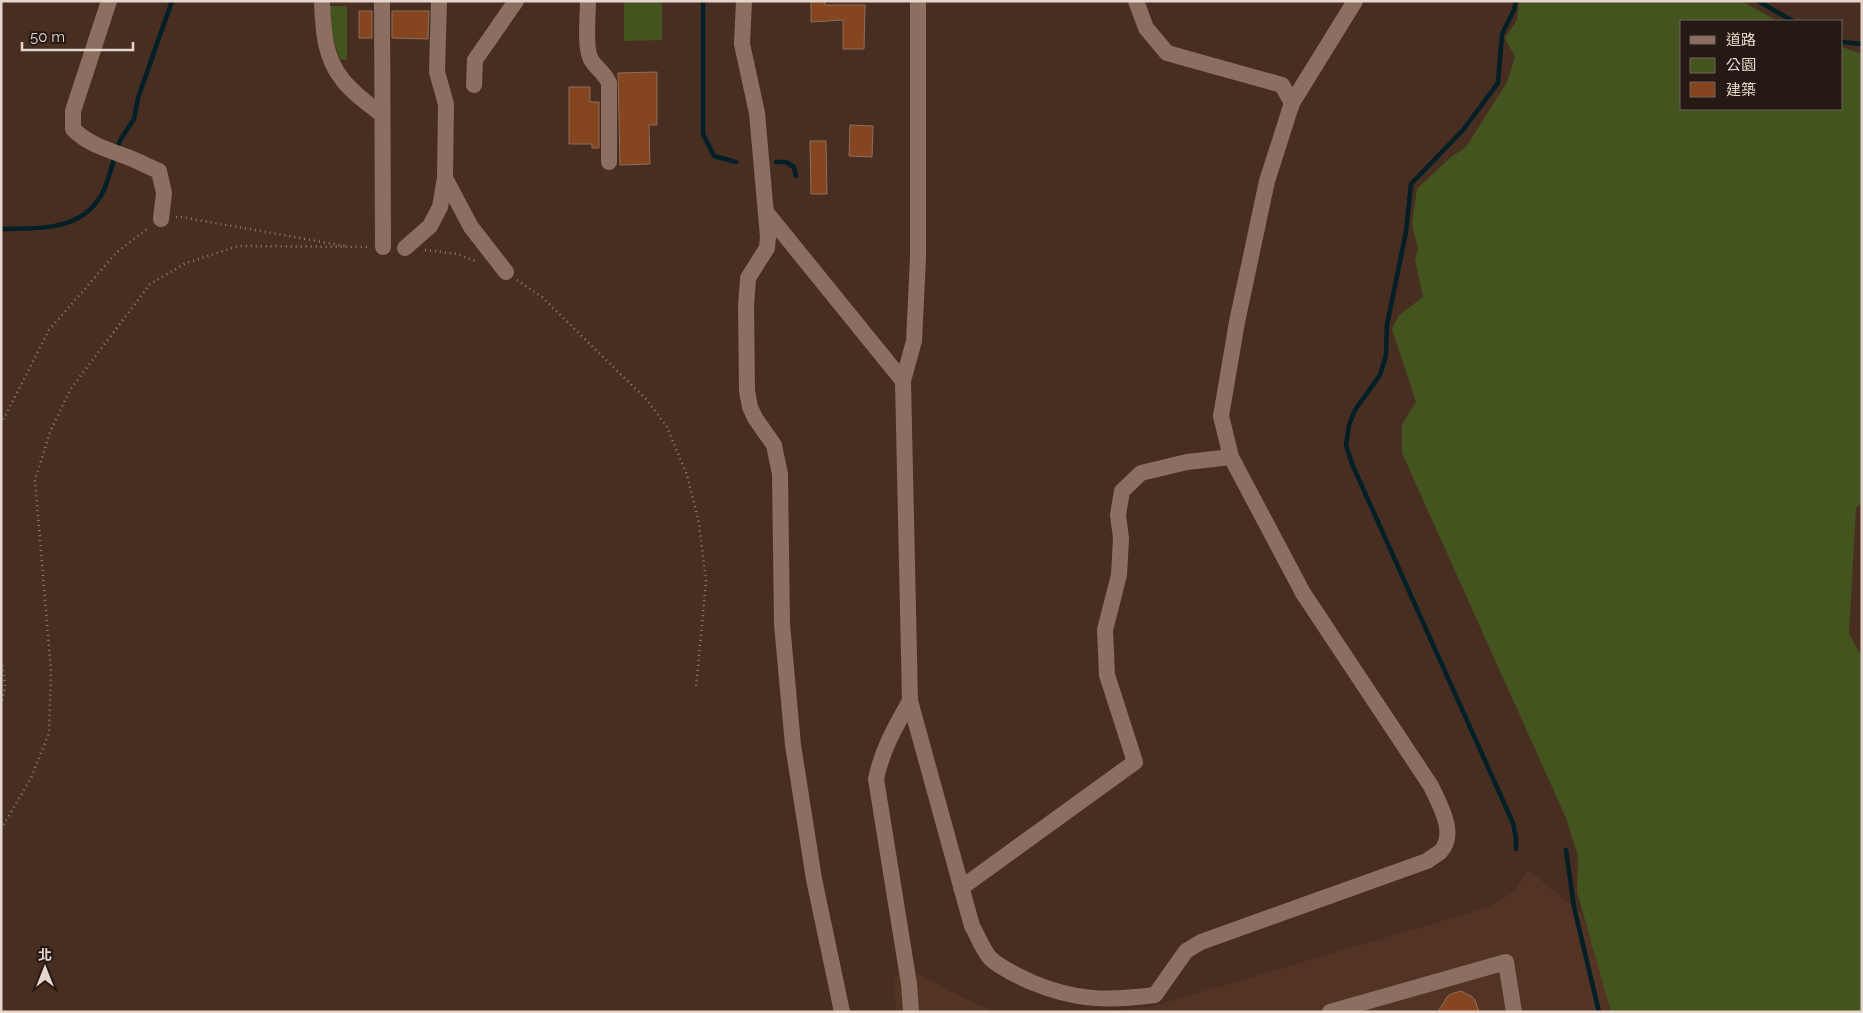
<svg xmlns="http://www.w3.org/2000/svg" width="1863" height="1013" viewBox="0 0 1863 1013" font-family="Raleway,'Noto Sans TC',sans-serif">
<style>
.built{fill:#533323}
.green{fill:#44541f}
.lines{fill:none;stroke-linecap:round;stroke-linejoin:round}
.stream{stroke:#001f26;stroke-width:4.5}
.building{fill:#85451f;stroke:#8c6f60}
.path{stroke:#937e73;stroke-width:2.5;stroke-dasharray:1 4;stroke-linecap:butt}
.minor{stroke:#8c6f60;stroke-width:16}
</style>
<rect width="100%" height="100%" fill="#472e21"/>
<!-- built -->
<g class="built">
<path d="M1527,869L1580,912L1589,933L1608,989L1609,1012H1096L1150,1007L1489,907L1514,892Z"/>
<path d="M919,974L962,997L995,1012H896L894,976Z"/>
</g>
<!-- green -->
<g class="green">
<path d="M624,1H662V40L624,41Z"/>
<path d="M1519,1H1741L1778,21H1682V109H1842V47L1862,54V502L1856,508L1849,634L1862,657V1012H1611L1577,892L1578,856L1566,818L1402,453V424L1416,402L1392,329L1398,316L1423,297L1415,259L1418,249L1412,224L1417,189L1451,157L1466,147L1507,82L1515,57L1505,38L1517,20Z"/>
<path d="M329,6H347V60L340,59L331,33Z"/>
</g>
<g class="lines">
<!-- stream -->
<g class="stream">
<path d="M703,1V134L714,156L736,162"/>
<path d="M1516,1L1514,10L1502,34L1498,83L1463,130L1411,184L1406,232L1387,325L1386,355L1380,375L1355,410L1349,425L1346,445L1352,464L1513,823L1516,838V849"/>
<path d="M1758,1L1793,21"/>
<path d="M1842,42L1862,44"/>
<path d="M117,149L121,139L134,119L138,98L172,1"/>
<path d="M776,162H786L794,167L796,176"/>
<path d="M1,229C40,228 84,232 104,190C108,180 111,168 115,157"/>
<path d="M1566,850L1574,907L1599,1012"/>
</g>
</g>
<!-- building -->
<g class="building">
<path d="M811,1H824L825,5H865L864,49H843V20L811,22Z"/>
<rect x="359" y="11" width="13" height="27"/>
<path d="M392,11H429L428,39L392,38Z"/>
<path d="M657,72V125H649L650,164L620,165L618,73Z"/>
<path d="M569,87H590V102H599V148H592V144H569Z"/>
<path d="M850,125L873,126L872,157L849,156Z"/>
<path d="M810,141H826L827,194H811Z"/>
<path d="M1461,991L1471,996L1475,1000L1479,1012H1438L1447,997L1451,994Z"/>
</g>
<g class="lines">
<!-- path -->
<g class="path">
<path d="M176,217H181L345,246"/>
<path d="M425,250L457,254L478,262"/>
<path d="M517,280L542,297L647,400L667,427L687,475L699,523L706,581L696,688"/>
<path d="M1,424L49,330L117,252L148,228"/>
<path d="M1,655L5,686L1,707"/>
<path d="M1,829L31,778L49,733L51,671L35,480L50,432L70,390L150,284L186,263L239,246L367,247"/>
</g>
<!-- minor -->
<g class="minor">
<path d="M109,1L73,111V129C89,145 109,150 130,158C140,162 149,167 159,171L164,193L161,219"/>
<path d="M322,1C323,28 324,57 342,79C352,93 369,104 382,115"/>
<path d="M382,1L383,247"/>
<path d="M588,1C588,15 584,51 592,61C597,69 605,73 609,83V162"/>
<path d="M744,1L742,44L757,113L768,237L767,248L748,278L746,306L747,391L750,407L755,418L774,445L780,474L782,624L793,745L814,879L842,1012"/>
<path d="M474,85L475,60L516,1"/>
<path d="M1292,103L1355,1"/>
<path d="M445,178L471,227L506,272"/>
<path d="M766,212L903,381"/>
<path d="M405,248L430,226L440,207L445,178L446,104L437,72L439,1"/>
<path d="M910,701L972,926C978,936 983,951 991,959C1002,969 1018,976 1031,982C1076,1001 1108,1001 1155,995L1186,951L1201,942L1427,861C1431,858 1436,855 1440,852C1458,834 1439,804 1431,786L1303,593L1231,457L1221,416L1237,322L1267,181L1292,103L1282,85L1167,53L1146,28L1136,1"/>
<path d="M961,888L1135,762L1107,675L1105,630L1119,575L1121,538L1118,515L1122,491L1141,473L1187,462L1231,457"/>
<path d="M911,1012L909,984L876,779C882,750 895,727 910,701L903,381L914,341L918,257V1"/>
<path d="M1330,1012L1506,962L1514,1012"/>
</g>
</g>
<!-- border -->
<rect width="1863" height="1013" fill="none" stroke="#e6d6cd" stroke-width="5"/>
<!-- legend -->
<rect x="1680" y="20" width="162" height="90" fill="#251914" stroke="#72655e"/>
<rect x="1690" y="36" width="25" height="8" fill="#8c6f60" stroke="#72655e"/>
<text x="1726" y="45" font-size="15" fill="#e6d6cd">道路</text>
<rect x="1690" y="58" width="25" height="15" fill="#44541f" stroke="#72655e"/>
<text x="1726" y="70" font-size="15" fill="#e6d6cd">公園</text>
<rect x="1690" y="82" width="25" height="15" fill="#85451f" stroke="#72655e"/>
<text x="1726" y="95" font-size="15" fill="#e6d6cd">建築</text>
<!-- north arrow -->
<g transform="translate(45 968)" stroke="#251914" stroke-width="4" paint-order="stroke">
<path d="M0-4L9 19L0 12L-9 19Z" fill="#e6d6cd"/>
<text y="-8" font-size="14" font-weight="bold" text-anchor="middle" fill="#e6d6cd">北</text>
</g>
<!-- scale -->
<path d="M22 42v8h111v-8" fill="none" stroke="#e6d6cd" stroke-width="2.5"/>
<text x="30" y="42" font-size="15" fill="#e6d6cd" stroke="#251914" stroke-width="4" paint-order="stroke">50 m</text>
</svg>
